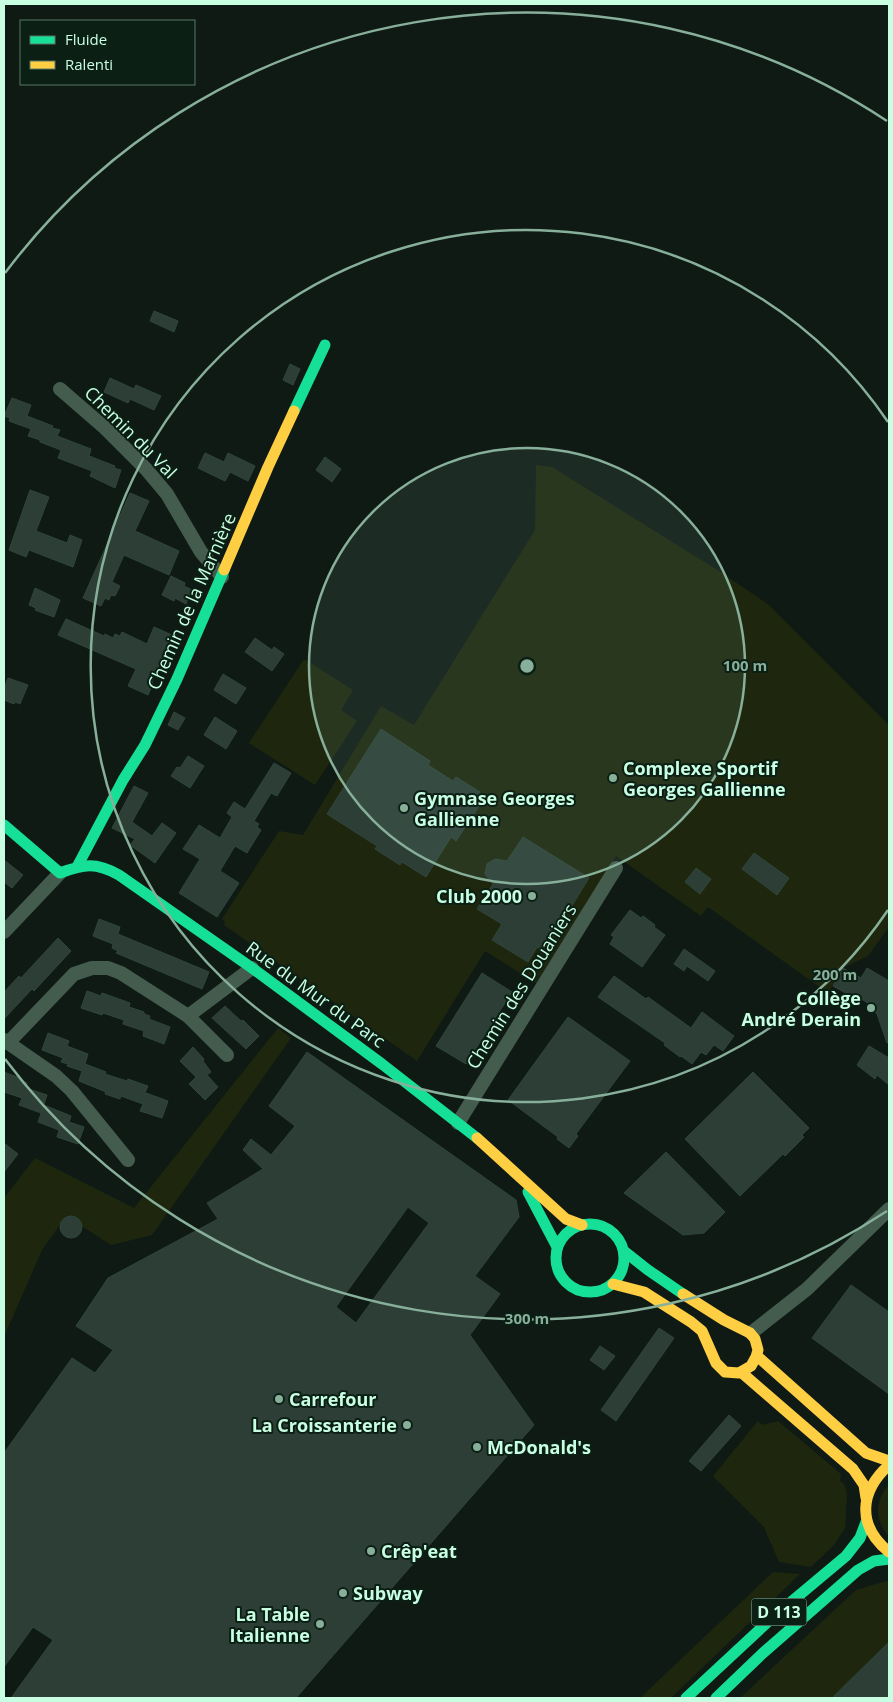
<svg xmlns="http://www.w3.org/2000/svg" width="893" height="1702" viewBox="0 0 893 1702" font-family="'Open Sans',sans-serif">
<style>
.green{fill:#1e270e}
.building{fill:#2c3e35;stroke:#30463c;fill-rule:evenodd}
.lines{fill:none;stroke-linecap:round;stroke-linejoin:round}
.street{stroke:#435c4d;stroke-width:14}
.fast{stroke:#16e098;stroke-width:11}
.slow{stroke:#ffcf43;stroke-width:11}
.ring{fill:none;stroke:#87af9a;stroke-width:2.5}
.poi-dot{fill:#87af9a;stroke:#0b1f15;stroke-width:2}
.labels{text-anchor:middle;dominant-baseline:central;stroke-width:4;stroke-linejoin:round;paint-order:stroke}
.shield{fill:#0b1f15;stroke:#8fbca4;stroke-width:1}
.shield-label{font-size:16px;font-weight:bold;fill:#c8ffe2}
.street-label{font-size:18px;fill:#c8ffe2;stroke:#0b1f15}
.poi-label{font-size:18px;font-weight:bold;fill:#c8ffe2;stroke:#0b1f15;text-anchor:start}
.centre{fill:#87af9a;stroke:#0b1f15;stroke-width:2.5}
.ring-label{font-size:15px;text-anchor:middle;font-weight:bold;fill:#87af9a;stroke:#0b1f15;stroke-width:4;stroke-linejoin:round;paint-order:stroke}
</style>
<rect width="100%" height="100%" fill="#0f1a15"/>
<!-- green -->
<g class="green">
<path d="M536,465L552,467L719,571L769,605L889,725V927L868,956L843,968L828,993L708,907L701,916L616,856L536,983L485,951L417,1061L224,925L225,922L222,919L279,831L303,835L381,706L414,725L535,530Z"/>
<path d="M304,659L353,690L341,710L357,721L315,785L249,743Z"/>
<path d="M278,1028L291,1038L152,1235L111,1245L66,1216L42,1250L4,1337V1198L35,1158L134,1208Z"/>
<path d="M758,1421L762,1425L778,1421L841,1474L840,1481L844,1484L847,1493L845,1528L834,1545L811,1567L779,1562L764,1527L713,1476Z"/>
<path d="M889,1485V1536C874,1522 875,1499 889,1485Z"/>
<path d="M773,1572L800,1574L671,1698H640Z"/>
<path d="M886,1581L889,1582V1642L832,1698H740L856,1590Z"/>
</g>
<!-- building -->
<g class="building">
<path d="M154,311L178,321L174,332L150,321Z"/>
<path d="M290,364L300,369L293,385L283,380Z"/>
<path d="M110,378L134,389L136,385L161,396L154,410L130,399L128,403L104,392Z"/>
<path d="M12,398L31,405L27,416L53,426L52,428L60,430L57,436L91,449L89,456L115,466L114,468L121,470L115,488L90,476L92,471L58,458L61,450L40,442V440L28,436L31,429L9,421L10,418L4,416Z"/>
<path d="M205,453L224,462L228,453L255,466L248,481L230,472L225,481L198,468Z"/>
<path d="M325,457L341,469L332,482L316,470Z"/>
<path d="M30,490L49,497L36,531L67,543L70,535L82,540L73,567L29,550L26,557L9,550Z"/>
<path d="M130,493L149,501L135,531L179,551L169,575L124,555L112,582L120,586L115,596L111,595L109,600L105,598L101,606L83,598Z"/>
<path d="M171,576L185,583L184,586L192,590L186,604L175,598L174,601L162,595Z"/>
<path d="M35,588L60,600L54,617L35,610L36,608L29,605Z"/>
<path d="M66,619L104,636L105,634L113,638L115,634L120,636L122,632L147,644L154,627L172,635L152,682L153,683L148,695L128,686L136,669L58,635Z"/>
<path d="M255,638L272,650L274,647L284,654L272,671L245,652Z"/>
<path d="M223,674L246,688L236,704L214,690Z"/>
<path d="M8,678L28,685L20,704L15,702L14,704L4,700V689Z"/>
<path d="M174,712L185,718L178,730L168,725Z"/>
<path d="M215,717L237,731L226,749L204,735Z"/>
<path d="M381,729L430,761L428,765L453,781L456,777L480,792L475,799L481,803L456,841L451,837L426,877L402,862L400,865L375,849L377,846L327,814Z"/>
<path d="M188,756L204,766L190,788L171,776L177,767L180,768Z"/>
<path d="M274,763L291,773L277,796L271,793L254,821L259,824L257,827L261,830L247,853L235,846L220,871L239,883L217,917L179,893L200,859L183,849L199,825L220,838L232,817L227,813L234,802L245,809Z"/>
<path d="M134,786L148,793L132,822L152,836L162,823L176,833L155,863L130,845L135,839L112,828Z"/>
<path d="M523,837L589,878L544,951L537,947L528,962L492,940L502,924L477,909L493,884L485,874L487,864L495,859L507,861Z"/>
<path d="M754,853L789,878L777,895L742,869Z"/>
<path d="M4,860L23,875L12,888L4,882Z"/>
<path d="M696,868L711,879L700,894L685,882Z"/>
<path d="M630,910L641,918L643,916L655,925L654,927L665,935L642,967L610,944L614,937L611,935Z"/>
<path d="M99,919L120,927L118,934L209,972L202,989L116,953L118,951L112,948L113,944L93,936Z"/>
<path d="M58,938L71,951L34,991L32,989L4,1019V992L19,976L21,978Z"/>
<path d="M684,949L715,971L708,981L687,966L684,971L674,964Z"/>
<path d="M843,968L861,978L867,968L889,981V1042L887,1043L877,1014L868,1003L853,994L851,996L833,986Z"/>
<path d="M482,973L512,992L466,1064L436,1046Z"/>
<path d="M614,976L646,999L648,997L691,1028L702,1012L734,1036L723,1051L714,1045L706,1055L701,1052L692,1064L681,1056L680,1057L664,1045L665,1043L598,997Z"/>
<path d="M87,991L101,996L102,993L130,1003L129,1007L144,1012V1014L150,1016L149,1019L170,1027L164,1044L143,1036L144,1031L123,1024L124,1020L103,1013L102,1015L81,1008Z"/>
<path d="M225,1006L241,1021L243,1020L259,1036L246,1049L212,1018Z"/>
<path d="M568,1017L630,1061L576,1134L578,1136L569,1148L557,1139L558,1137L508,1100Z"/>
<path d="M48,1033L69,1041L67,1046L88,1054L85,1064L106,1072L105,1074L127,1081L128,1079L148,1086L144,1095L146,1093L168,1101L162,1118L140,1111L143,1104L121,1096L120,1099L105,1094L106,1092L79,1081L82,1071L67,1066L68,1064L61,1062L63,1058L42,1050Z"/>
<path d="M869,1046L889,1058V1085L877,1075L875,1079L857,1065Z"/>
<path d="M193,1047L204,1059L203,1061L211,1072L207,1075L218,1087L205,1100L189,1084L196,1077L180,1061Z"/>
<path d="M307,1052L516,1200L519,1217L475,1276L500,1294L470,1335L534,1425L296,1698H11L53,1640L33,1627L4,1667V1453L72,1358L95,1373L113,1350L76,1326L108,1278L218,1219L207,1203L263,1169L243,1150L251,1139L271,1155L295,1126L269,1106ZM408,1207L429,1223L356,1323L336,1307Z"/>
<path d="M4,1072L22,1079L21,1080L27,1083L26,1088L47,1095L41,1113L19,1105L22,1098L4,1092Z"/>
<path d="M753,1072L809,1128L802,1135L804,1137L785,1156L783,1154L740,1196L685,1139Z"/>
<path d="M44,1105L71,1116L69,1122L84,1127L78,1144L57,1137L59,1130L38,1122Z"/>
<path d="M4,1143L18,1154L4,1172Z"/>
<path d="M666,1152L725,1212L704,1233L683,1235L624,1193Z"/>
<circle cx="71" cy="1227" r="11"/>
<path d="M851,1285L889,1312V1394L812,1338Z"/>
<path d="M659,1328L674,1338L616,1421L601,1410Z"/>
<path d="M600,1346L615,1356L604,1370L590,1360Z"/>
<path d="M729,1415L741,1426L701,1471L689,1461Z"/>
<path d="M889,1642V1698H832Z"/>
</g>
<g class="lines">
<!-- street -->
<g class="street">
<path d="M60,389L105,428L146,469L167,494L201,552L222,577"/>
<path d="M4,932L60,873"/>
<path d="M188,1016L252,968"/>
<path d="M4,1040L56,1076L72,1091L128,1160"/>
<path d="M8,1043L74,974L92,968H108L121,973L188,1016L227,1055"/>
<path d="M458,1123L616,868"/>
<path d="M751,1333L807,1289L889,1209"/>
</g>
<!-- fast -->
<g class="fast">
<path d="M294,411L325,345"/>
<path d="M4,825L60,873C84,864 96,862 119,875L252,968L382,1064L477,1138"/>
<path d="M78,865L123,780L145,745L177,679L224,570"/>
<path d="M528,1192L557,1247"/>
<circle cx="590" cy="1258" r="34"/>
<path d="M624,1251L648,1270L683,1294"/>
<path d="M686,1698L772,1618L846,1556L860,1538L866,1522"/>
<path d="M716,1698L763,1653L858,1570L874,1561L889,1559"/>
</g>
<!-- slow -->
<g class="slow">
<path d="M224,570L268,467L294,411"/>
<path d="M477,1138L566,1219L582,1225"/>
<path d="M613,1284L644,1292L691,1322L702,1331L716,1363L725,1372L739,1373L751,1366L756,1357L758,1350L755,1339L750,1333L724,1320L683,1294"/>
<path d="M757,1356L866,1453L889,1461"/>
<path d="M741,1372L853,1469L864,1485L866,1498"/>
<path d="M889,1465C859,1492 857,1526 889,1552"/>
</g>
</g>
<!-- distance rings -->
<circle cx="527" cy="666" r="218" fill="#87af9a" fill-opacity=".12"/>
<g class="ring">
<circle cx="527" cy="666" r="218"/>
<path d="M888 910A436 436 0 1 1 888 422"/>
<path d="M887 1211A653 653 0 0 1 5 1059M5 273A653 653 0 0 1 887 121"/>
</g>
<!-- markers -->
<g class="poi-dot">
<circle cx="613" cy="778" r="5"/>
<circle cx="404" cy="808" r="5"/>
<circle cx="532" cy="896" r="5"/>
<circle cx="871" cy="1008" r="5"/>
<circle cx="279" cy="1399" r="5"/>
<circle cx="407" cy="1425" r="5"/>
<circle cx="477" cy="1447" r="5"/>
<circle cx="371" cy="1551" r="5"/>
<circle cx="343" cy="1593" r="5"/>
<circle cx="320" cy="1624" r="5"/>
</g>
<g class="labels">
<!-- shield labels -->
<rect class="shield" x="751.5" y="1598.5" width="55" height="27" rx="4"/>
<g class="shield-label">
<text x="779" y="1612">D 113</text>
</g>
<!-- street labels -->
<g class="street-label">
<text transform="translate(131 432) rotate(45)">Chemin du Val</text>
<text transform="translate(191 601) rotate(-66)">Chemin de la Marnière</text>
<text transform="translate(521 986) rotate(-58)">Chemin des Douaniers</text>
<text transform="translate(316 994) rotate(36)">Rue du Mur du Parc</text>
</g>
<!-- poi labels -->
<g class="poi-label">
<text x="623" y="768">Complexe Sportif<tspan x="623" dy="21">Georges Gallienne</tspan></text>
<text x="414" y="798">Gymnase Georges<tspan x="414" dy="21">Gallienne</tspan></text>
<text x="522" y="896" text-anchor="end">Club 2000</text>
<text x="861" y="998" text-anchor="end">Collège<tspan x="861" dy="21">André Derain</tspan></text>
<text x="289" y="1399">Carrefour</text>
<text x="397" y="1425" text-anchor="end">La Croissanterie</text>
<text x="487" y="1447">McDonald's</text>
<text x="381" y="1551">Crêp'eat</text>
<text x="353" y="1593">Subway</text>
<text x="310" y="1614" text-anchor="end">La Table<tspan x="310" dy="21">Italienne</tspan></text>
</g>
</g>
<circle cx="527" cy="666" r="8" class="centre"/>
<g class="ring-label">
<text x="745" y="671">100 m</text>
<text x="835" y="980">200 m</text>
<text x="527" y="1324">300 m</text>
</g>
<!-- border -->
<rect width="893" height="1702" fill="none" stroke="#c8ffe2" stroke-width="10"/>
<!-- legend -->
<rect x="20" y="20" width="175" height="65" fill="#0b1f15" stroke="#577967"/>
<rect x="30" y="36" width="25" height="8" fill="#16e098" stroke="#577967"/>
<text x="65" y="45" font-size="15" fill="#c8ffe2">Fluide</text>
<rect x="30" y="61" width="25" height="8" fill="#ffcf43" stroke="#577967"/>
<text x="65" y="70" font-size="15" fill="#c8ffe2">Ralenti</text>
</svg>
